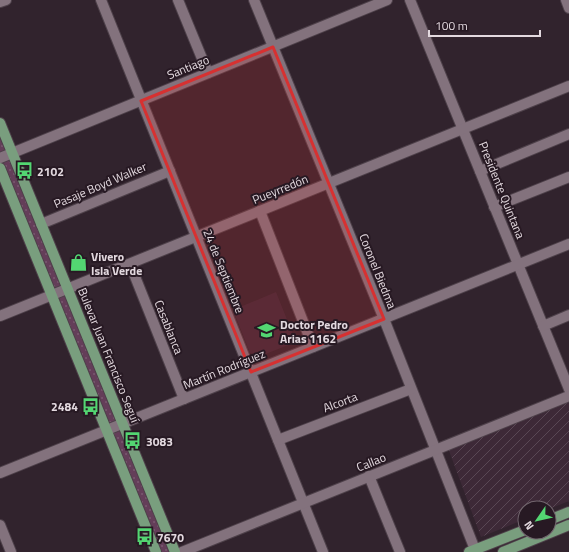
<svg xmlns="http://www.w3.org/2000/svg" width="569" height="552" viewBox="0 0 569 552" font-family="'Titillium Web',sans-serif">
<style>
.built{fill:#3d2937}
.industrial{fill:url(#industrial-furrows)}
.grass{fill:url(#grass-dots)}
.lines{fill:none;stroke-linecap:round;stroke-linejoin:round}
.minor-casing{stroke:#4e414a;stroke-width:12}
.major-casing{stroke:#4e414a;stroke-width:12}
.minor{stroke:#83727d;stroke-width:10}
.major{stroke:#799e7e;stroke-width:10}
.marked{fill:#d73131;fill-opacity:0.2;stroke:#d73131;stroke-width:3;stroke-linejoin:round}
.labels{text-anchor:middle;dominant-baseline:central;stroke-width:4;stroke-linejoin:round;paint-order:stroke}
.street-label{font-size:12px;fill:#e3d9df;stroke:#271923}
.poi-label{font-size:12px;font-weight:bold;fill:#e3d9df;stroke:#271923;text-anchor:start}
</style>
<defs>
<pattern id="industrial-furrows" width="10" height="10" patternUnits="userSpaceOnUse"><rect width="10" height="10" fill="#3d2937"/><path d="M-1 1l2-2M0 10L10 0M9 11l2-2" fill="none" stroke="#594754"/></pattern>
<pattern id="grass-dots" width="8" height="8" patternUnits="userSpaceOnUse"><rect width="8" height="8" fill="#643e59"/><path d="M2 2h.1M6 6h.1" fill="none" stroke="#7a5970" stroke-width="1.8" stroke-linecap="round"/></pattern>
</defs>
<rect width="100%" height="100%" fill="#31232d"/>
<!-- built -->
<path class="built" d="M276,292L296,342L258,357L250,353L233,310Z"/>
<!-- industrial -->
<path class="industrial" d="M569,402V501L549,509L525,508V519L481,537L448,448Z"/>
<!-- grass -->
<path class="grass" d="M0,123L175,552H156L0,168Z"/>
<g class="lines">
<defs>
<g id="minor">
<path d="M101,0L323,552"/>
<path d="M178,0L208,73"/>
<path d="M254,0L384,319L476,552"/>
<path d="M410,0L569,389"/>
<path d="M566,0L569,8"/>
<path d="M0,2L6,0"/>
<path d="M0,158L387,0"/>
<path d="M480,171L569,134"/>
<path d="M494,207L569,177"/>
<path d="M260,211L313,347"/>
<path d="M41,224L170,171"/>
<path d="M130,264L184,399"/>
<path d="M0,316L569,86"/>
<path d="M543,326L569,315"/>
<path d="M278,440L411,389"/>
<path d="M0,473L569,244"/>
<path d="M369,476L400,552"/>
<path d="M0,525L11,552"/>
<path d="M182,552L569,396"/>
</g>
<g id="major">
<path d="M0,123L175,552"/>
<path d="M0,168L156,552"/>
<path d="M549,520L569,512"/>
<path d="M469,552L525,530"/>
<path d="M503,552L569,525"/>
</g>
</defs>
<!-- minor casing -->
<use href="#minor" class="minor-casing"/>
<!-- major casing -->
<use href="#major" class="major-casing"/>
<!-- minor -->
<use href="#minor" class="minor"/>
<!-- major -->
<use href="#major" class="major"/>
</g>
<!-- marked area -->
<path class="marked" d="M273,47L384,319L251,372L141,101Z"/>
<!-- icons -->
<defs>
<symbol id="bus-bare" viewBox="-9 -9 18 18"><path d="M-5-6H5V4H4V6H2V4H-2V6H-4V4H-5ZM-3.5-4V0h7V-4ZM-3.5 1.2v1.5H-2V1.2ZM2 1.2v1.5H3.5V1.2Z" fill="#53d672" stroke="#271923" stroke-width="2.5" paint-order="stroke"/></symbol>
<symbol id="shop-bare" viewBox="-9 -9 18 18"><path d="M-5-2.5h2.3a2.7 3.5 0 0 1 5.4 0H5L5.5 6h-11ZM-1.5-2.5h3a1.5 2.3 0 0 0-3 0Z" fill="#53d672" stroke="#271923" stroke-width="2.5" paint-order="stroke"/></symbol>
<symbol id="school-bare" viewBox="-9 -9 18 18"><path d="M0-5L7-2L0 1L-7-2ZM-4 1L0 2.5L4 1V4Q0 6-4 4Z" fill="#53d672" stroke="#271923" stroke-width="2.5" paint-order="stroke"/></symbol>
</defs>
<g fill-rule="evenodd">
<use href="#bus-bare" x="12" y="158" width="25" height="25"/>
<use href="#shop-bare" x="66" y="250" width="25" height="25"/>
<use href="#school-bare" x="254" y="318" width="25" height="25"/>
<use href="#bus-bare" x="78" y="394" width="25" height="25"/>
<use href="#bus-bare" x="120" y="428" width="25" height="25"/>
<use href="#bus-bare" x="132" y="524" width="25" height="25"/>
</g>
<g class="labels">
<!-- street labels -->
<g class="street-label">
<text transform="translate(188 67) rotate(-22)">Santiago</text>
<text transform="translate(100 185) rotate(-23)">Pasaje Boyd Walker</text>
<text transform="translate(280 189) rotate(-22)">Pueyrredón</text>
<text transform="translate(502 190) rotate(68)">Presidente Quintana</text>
<text transform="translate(224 271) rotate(68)">24 de Septiembre</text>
<text transform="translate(378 271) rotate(68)">Coronel Biedma</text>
<text transform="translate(169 327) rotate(68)">Casablanca</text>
<text transform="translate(109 355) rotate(68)">Bulevar Juan Francisco Seguí</text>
<text transform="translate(224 369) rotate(-22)">Martín Rodríguez</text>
<text transform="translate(340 402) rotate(-21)">Alcorta</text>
<text transform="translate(371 462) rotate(-22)">Callao</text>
</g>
<!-- poi labels -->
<g class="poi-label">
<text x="37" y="171">2102</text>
<text x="91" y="256">Vivero<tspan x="91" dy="14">Isla Verde</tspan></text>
<text x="280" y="324">Doctor Pedro<tspan x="280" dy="14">Arias 1162</tspan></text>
<text x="78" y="406" text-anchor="end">2484</text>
<text x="146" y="441">3083</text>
<text x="157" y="537">7670</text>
</g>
</g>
<!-- north arrow -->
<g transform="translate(537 520) rotate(236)"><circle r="19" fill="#271923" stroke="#72666e"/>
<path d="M0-3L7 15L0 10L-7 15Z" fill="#53d672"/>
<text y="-6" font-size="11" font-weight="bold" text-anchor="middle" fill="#e3d9df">N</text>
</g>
<!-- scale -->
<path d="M429 30v6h111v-6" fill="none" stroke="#e3d9df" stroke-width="2"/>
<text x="435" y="30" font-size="12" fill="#e3d9df" stroke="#271923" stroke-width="3" paint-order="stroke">100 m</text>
</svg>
